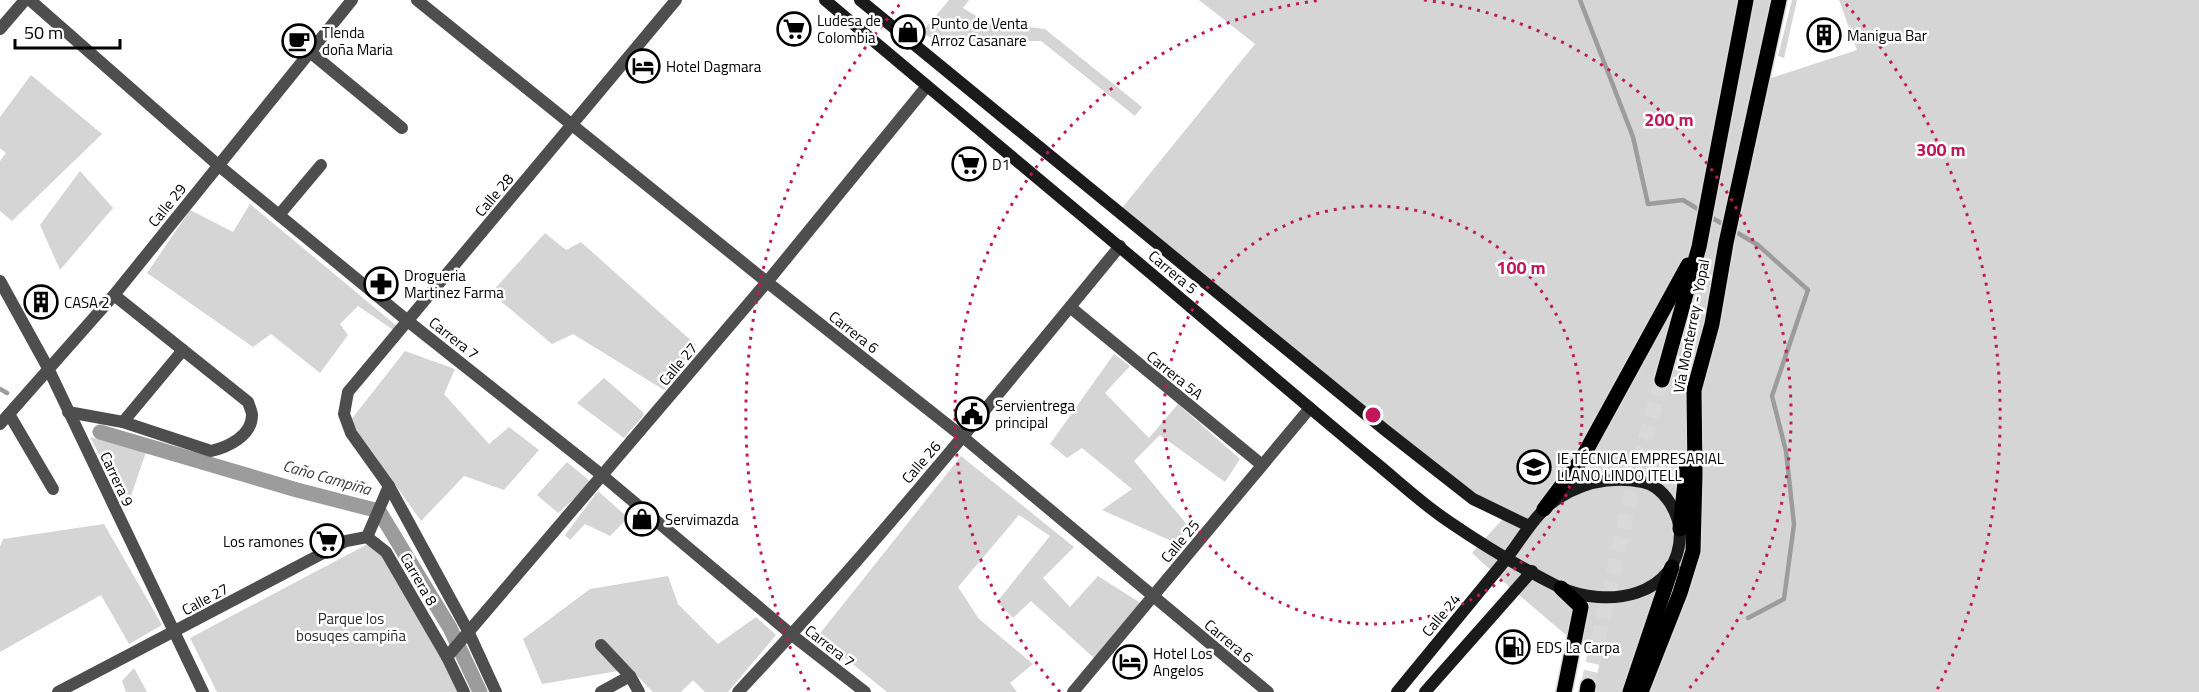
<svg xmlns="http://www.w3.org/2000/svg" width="2199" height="692" viewBox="0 0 2199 692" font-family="'Titillium Web',sans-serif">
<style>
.green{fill:#d5d5d5}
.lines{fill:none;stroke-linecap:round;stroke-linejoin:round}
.stream{stroke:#9c9c9c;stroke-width:4.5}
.canal{stroke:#9c9c9c;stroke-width:15}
.primary-tunnel{stroke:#d9d9d9;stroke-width:15;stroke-dasharray:15 8;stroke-linecap:butt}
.primary-casing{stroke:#dbdbdb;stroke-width:18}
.street{stroke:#4e4e4e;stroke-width:12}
.secondary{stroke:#1b1b1b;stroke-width:12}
.primary{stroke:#000;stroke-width:15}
.ring{fill:none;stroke:#c2185b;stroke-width:3;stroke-dasharray:3 6}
.labels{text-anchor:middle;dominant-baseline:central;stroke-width:5;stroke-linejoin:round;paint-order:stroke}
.poi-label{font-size:15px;fill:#000;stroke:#fff;text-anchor:start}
.street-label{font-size:15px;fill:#000;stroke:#fff}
.park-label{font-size:15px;fill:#2c2c2c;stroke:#fff}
.water-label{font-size:16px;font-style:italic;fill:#3d3d3d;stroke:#fff}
.centre{fill:#c2185b;stroke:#fff;stroke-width:3}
.ring-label{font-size:18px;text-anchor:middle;font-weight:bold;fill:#c2185b;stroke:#fff;stroke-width:5;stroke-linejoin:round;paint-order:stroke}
</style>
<rect width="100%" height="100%" fill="#fff"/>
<!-- green -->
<g class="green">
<path d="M949,0H969L963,8L986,22L1045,29L1142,107L1135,116L1041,41H935L922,32Z"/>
<path d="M1199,0H1783L1768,79L1857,50L1839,0H2199V692H1594L1599,665C1558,626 1513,592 1472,553L1509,512L1475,494L1357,400L1122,208L1255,44Z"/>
<path d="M1792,0H1797L1784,58L1778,56Z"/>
<path d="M31,75L102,134L12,221L0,211V161L6,153L0,148V117Z"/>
<path d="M80,171L113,208L60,270L40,225Z"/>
<path d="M250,204L398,327L395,331L358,306L340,324L348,335L320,373L271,334L253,347L147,273L190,210L233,232Z"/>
<path d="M545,233L566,250L581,242L696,345L664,390L573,334L552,344L491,293Z"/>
<path d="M405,351L455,369L444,394L489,444L509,427L539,450L504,490L464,476L421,521L350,421Z"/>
<path d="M1114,354L1130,366L1105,393L1149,438L1178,404L1240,459L1225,482L1160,435L1134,461L1189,527L1176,543L1102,510L1132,489L1082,448L1067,458L1050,444Z"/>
<path d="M604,378L643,412L644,415L624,438L577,403Z"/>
<path d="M90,437L146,452L127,508Z"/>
<path d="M961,456L1074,547L1043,578L1070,607L1098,576L1142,604L1094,658L1031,601L1013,618L997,602L1050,536L1019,515L958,587L979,619L1033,664L1010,683L1017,692H887L818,636Z"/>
<path d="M567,462L592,483L558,513L537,495Z"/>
<path d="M598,491L628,518L610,536L585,524L570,540L565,535Z"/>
<path d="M104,524L162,625L129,644L101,595L0,652V547L3,539Z"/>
<path d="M379,538L459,692H217L190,638Z"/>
<path d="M668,576L678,604L718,644L756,617L776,635L728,692H705L693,680L681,692H653L630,669L542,684L523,639L590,589Z"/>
<path d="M134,668L147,692H126L122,681Z"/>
</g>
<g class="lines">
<!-- stream -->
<g class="stream">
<path d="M1580,0L1633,137L1648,204L1683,200L1701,211"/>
<path d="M1709,216L1758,245L1808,290L1772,396L1786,451L1794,524L1784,599L1748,618"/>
<path d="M0,389L7,393"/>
</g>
<!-- canal -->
<path class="canal" d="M100,432L297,490L379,511L450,628L480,692"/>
<!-- primary-tunnel -->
<path class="primary-tunnel" d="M1588,686L1638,464L1662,380"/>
<defs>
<g id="primary">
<path d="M1662,380L1699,247L1746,0"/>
<path d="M1544,509L1581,460L1688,265"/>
<path d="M1680,529L1687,463"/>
<path d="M1561,588L1581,607L1564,692"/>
<path d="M1587,692L1588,686"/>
<path d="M1630,692L1672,567"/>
<path d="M1641,692L1680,593L1693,551L1695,474L1694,390L1712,324L1726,243L1779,0"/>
</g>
</defs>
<!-- primary casing -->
<use href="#primary" class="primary-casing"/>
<!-- street -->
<g class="street">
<path d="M30,0L218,165L409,322L603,476L792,635L865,692"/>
<path d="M417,0L767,282L963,437L1268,692"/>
<path d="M0,29L25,0"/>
<path d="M310,52L402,128"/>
<path d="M279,215L321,165"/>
<path d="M0,281L48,368L203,692"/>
<path d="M1070,307L1262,465"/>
<path d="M68,412L123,422L211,451C228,447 252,436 252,415C252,412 249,405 248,402L114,295"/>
<path d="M9,414L53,489"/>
<path d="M123,422L183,350"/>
<path d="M0,424L114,295L352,0"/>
<path d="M367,537L386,552L447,657L464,692"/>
<path d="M367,537L389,486"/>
<path d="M601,645L630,676L639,692"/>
<path d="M447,657L767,282L927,86"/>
<path d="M58,692L346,541L367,537"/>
<path d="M496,692L468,631L389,486L351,433L344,414L348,392L676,0"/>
<path d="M601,692L630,676"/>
<path d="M738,692C872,550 996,397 1120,246"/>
<path d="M1073,692L1310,408"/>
</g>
<!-- secondary -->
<g class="secondary">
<path d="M825,0C956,111 1089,220 1220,332C1270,374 1320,417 1371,459C1396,479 1421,503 1448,521C1483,545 1521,568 1559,587C1606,609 1680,598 1680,533C1679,513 1664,486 1643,482C1617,477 1592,480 1569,492C1537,507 1524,537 1503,563C1468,606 1432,649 1397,692"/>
<path d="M860,0L1385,430L1473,499L1529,526"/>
<path d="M1425,692L1532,571"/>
</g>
<!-- primary -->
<use href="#primary" class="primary"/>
</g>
<!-- distance rings -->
<g class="ring">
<circle cx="1373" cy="415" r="209"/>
<path d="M1060 692A418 418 0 0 1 1322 0M1424 0A418 418 0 0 1 1686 692"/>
<path d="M809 690A627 627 0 0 1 900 4M1846 4A627 627 0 0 1 1937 690"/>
</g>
<!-- icons -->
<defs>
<symbol id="supermarket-ring" viewBox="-11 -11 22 22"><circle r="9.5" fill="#fff" stroke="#000" stroke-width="1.5"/><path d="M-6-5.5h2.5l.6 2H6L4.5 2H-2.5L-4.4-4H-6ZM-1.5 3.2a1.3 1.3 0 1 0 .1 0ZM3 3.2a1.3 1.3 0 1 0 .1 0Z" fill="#000"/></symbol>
<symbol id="shop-ring" viewBox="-11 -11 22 22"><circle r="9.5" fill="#fff" stroke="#000" stroke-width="1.5"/><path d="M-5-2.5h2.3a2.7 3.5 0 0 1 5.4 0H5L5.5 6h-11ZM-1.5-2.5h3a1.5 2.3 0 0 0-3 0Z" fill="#000"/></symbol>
<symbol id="building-ring" viewBox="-11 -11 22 22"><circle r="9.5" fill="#fff" stroke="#000" stroke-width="1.5"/><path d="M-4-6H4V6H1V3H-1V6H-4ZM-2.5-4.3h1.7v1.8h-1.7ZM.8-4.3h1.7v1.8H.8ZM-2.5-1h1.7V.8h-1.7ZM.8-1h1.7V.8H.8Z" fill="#000"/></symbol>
<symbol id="cafe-ring" viewBox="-11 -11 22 22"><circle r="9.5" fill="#fff" stroke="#000" stroke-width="1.5"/><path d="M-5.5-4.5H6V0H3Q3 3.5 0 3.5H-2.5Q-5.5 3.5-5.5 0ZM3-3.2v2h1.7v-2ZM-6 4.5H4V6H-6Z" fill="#000"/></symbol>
<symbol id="hotel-ring" viewBox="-11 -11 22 22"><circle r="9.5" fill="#fff" stroke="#000" stroke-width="1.5"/><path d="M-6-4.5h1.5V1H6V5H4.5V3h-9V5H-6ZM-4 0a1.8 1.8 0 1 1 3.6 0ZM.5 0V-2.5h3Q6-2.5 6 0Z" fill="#000"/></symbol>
<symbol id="pharmacy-ring" viewBox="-11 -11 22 22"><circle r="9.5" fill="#fff" stroke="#000" stroke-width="1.5"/><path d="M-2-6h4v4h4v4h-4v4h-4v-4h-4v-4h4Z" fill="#000"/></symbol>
<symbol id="civic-ring" viewBox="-11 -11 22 22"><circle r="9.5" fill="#fff" stroke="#000" stroke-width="1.5"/><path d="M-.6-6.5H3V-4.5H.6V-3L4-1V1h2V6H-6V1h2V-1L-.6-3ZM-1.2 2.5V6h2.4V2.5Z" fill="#000"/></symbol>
<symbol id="school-ring" viewBox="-11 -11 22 22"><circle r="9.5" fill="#fff" stroke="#000" stroke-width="1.5"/><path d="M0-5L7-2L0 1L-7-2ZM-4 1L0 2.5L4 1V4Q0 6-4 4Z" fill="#000"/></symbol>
<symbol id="fuel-ring" viewBox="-11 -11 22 22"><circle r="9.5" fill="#fff" stroke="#000" stroke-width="1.5"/><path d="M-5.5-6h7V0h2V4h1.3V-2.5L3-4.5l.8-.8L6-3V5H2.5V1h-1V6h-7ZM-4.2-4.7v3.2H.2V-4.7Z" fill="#000"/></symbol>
</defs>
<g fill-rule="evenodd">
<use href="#supermarket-ring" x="775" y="10" width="38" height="38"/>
<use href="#shop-ring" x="889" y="13" width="38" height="38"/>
<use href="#building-ring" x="1805" y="16" width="38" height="38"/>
<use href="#cafe-ring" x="280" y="22" width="38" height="38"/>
<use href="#hotel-ring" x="624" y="47" width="38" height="38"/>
<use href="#supermarket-ring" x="950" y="145" width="38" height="38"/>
<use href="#pharmacy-ring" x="362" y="265" width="38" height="38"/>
<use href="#building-ring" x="22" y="283" width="38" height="38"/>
<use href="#civic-ring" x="953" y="395" width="38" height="38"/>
<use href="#school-ring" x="1515" y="448" width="38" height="38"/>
<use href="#shop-ring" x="623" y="500" width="38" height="38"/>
<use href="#supermarket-ring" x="308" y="522" width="38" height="38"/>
<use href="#fuel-ring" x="1494" y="628" width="38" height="38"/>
<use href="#hotel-ring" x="1111" y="643" width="38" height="38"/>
</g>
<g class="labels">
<!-- poi labels -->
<g class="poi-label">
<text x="817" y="20">Ludesa de<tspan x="817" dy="17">Colombia</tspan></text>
<text x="931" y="23">Punto de Venta<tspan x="931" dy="17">Arroz Casanare</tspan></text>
<text x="322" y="32">TIenda<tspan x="322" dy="17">doña Maria</tspan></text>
<text x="1847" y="35">Manigua Bar</text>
<text x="666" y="66">Hotel Dagmara</text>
<text x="992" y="164">D1</text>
<text x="404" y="275">Drogueria<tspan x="404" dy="17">Martinez Farma</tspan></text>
<text x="64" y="302">CASA 2</text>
<text x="995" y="405">Servientrega<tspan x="995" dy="17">principal</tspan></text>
<text x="1557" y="458">IE TÉCNICA EMPRESARIAL<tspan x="1557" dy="17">LLANO LINDO ITELL</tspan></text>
<text x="665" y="519">Servimazda</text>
<text x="304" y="541" text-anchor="end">Los ramones</text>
<text x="1536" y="647">EDS La Carpa</text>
<text x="1153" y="653">Hotel Los<tspan x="1153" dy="17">Angelos</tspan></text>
</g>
<!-- street labels -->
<g class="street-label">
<text transform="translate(494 195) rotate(-50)">Calle 28</text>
<text transform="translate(167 205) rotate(-51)">Calle 29</text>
<text transform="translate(1173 272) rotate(40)">Carrera 5</text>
<text transform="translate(1691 326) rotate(-79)">Vía Monterrey - Yopal</text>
<text transform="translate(854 332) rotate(38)">Carrera 6</text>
<text transform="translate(454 338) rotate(38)">Carrera 7</text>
<text transform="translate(678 364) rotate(-50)">Calle 27</text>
<text transform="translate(1175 375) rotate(39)">Carrera 5A</text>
<text transform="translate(921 462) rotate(-49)">Calle 26</text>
<text transform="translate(117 479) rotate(65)">Carrera 9</text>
<text transform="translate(1180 541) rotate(-50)">Calle 25</text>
<text transform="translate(419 579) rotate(60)">Carrera 8</text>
<text transform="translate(205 599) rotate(-28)">Calle 27</text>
<text transform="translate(1441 615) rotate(-50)">Calle 24</text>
<text transform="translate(1229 641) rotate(40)">Carrera 6</text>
<text transform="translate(830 646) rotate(38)">Carrera 7</text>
</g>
<!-- park labels -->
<g class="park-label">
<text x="351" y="618">Parque los<tspan x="351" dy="17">bosuqes campiña</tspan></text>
</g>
<!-- water labels -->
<g class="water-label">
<text transform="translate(327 477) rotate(16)">Caño Campiña</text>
</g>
</g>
<circle cx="1373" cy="415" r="9" class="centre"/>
<g class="ring-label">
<text x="1669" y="126">200 m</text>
<text x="1941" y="156">300 m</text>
<text x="1521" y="274">100 m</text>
</g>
<!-- scale -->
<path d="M15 39v9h105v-9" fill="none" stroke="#000000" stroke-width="3"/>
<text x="24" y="39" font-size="18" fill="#000000" stroke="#ffffff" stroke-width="4.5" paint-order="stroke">50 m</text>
</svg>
